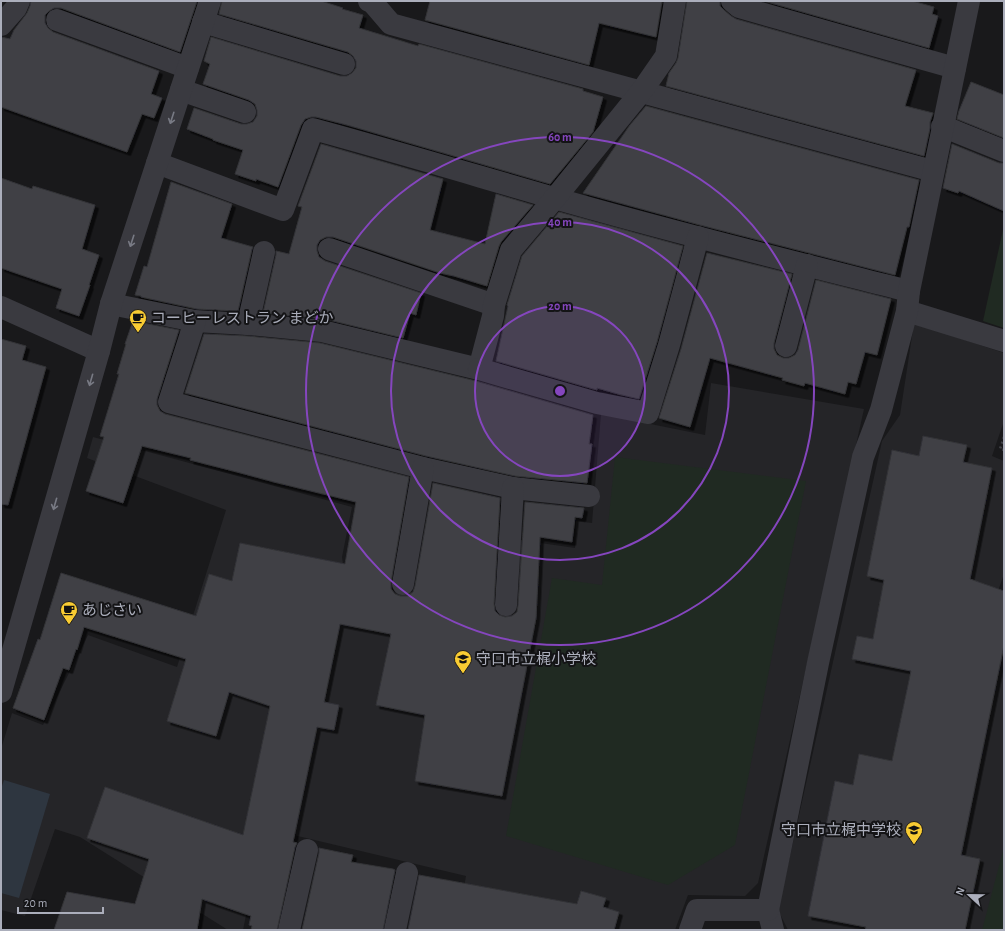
<svg xmlns="http://www.w3.org/2000/svg" width="1005" height="931" viewBox="0 0 1005 931" font-family="'Alegreya Sans','Noto Sans JP',sans-serif">
<style>
.built{fill:#252528}
.park{fill:#202a22}
.water{fill:#2e3640}
.building{fill:#404145;stroke:#333337;filter:url(#shadow)}
.lines{fill:none;stroke-linecap:round;stroke-linejoin:round}
.path{stroke:#404147;stroke-width:2.5;stroke-dasharray:2 3;stroke-linecap:butt}
.minor{stroke:#3a3a40;stroke-width:22}
.oneway{stroke:#787a84}
.ring{fill:none;stroke:#8546be;stroke-width:2}
.labels{text-anchor:middle;dominant-baseline:central;stroke-width:4;stroke-linejoin:round;paint-order:stroke}
.poi-label{font-size:15px;fill:#abaebb;stroke:#141416;text-anchor:start}
.centre{fill:#8546be;stroke:#141416;stroke-width:2}
.ring-label{font-size:12px;text-anchor:middle;font-weight:bold;fill:#8546be;stroke:#141416;stroke-width:4;stroke-linejoin:round;paint-order:stroke}
</style>
<defs>
<filter id="shadow"><feDropShadow dx="3.5" dy="3.5" stdDeviation="0" flood-color="#0009"/></filter>
</defs>
<rect width="100%" height="100%" fill="#19191b"/>
<!-- built -->
<g class="built">
<path d="M914,323L1004,353V421L992,456L1004,461V574L991,611L1004,614V930H788L778,910L882,441L900,415Z"/>
<path d="M711,383L864,409L758,883L745,896L688,895L675,930H456L466,876L264,828L243,930H228L80,837L55,829L25,916L1,910V749L12,713L43,725L88,635L177,667L226,510L87,458L93,437L352,507L342,557L345,577L518,616L520,540L575,548L576,521L592,523L601,414L705,435Z"/>
</g>
<!-- park -->
<g class="park">
<path d="M1004,225V328L983,321Z"/>
<path d="M615,457L806,481L735,845L668,885L506,836L552,578L602,585Z"/>
<path d="M1004,847V930H982Z"/>
</g>
<!-- water -->
<path class="water" d="M4,780L50,794L19,898L1,893V789Z"/>
<!-- building -->
<g class="building">
<path d="M31,1H197L180,52L61,8H54L49,11L45,15V23L48,28L53,32L159,71L151,94L162,98L154,118L142,114L127,152L1,107V37L10,39L14,30L27,13L30,6Z"/>
<path d="M222,1H321L343,8L342,9L363,15L359,28L418,46L419,44L583,89V91L603,97L593,132L550,184L347,125L316,117H311L305,119L301,125L278,187L256,179V181L235,174L243,150L213,140V139L187,129L194,108L241,124H247L253,122L257,116V110L255,104L249,100L203,84L210,64L204,61L211,37L340,76H347L352,73L356,68V61L353,56L348,52L219,14Z"/>
<path d="M430,1H662L656,37L599,23L589,65L425,20Z"/>
<path d="M687,1H720V6L724,10L731,16L736,19L916,70L905,106L933,113L930,122V128L924,156L666,86L669,73L676,63L678,58Z"/>
<path d="M764,1H912L934,7L932,14L938,16L929,48Z"/>
<path d="M971,82L1004,95V138L957,119L959,111Z"/>
<path d="M646,106L919,180L909,227H907L895,275L700,225L583,193L630,125Z"/>
<path d="M321,144L443,179L430,230L485,244L496,194L533,205L501,242L499,246L487,286L454,276L440,273L333,237H326L320,240L317,245V251L319,257L325,261L421,293L416,315L410,313L403,338L325,319L263,313L276,255V251L289,254L302,207L298,206Z"/>
<path d="M952,144L999,163H1004V211L959,191L958,193L943,188Z"/>
<path d="M1,178L32,189L33,186L95,205L82,249L99,255L89,285H90L79,316L56,308L62,289L1,268Z"/>
<path d="M171,182L232,204L221,238L253,247L252,249L238,311L197,309L141,297V296L135,295L144,266L147,267Z"/>
<path d="M559,212L683,246L657,342L639,399L618,394L597,388V390L496,361L508,306L507,305L522,256Z"/>
<path d="M707,253L792,274L774,343V349L777,355L783,358H789L795,355L798,350L816,280L891,299L877,355L865,352L856,384L848,382L845,394L805,383L804,386L782,380L783,378L710,358L690,427L659,418L681,349Z"/>
<path d="M133,321L179,330L157,399V405L160,411L165,414L409,477L391,582V589L395,594L400,596H408L413,592L415,586L433,483L500,498L494,604L495,611L499,615L505,617L512,616L517,612L518,606L525,502L584,508L582,518L575,517L572,542L540,537L536,618L502,796L415,781L425,715L376,705L391,634L340,624L324,702L339,705L334,730L317,727L293,842L297,843L295,847L277,930H251L252,926L249,925L251,916L202,899L197,930H54L67,892L135,904L149,859L87,838L105,787L243,835L270,706L229,692L216,736L167,721L186,659L84,627L77,650L76,649L69,670L63,668L44,720L13,708L38,639L40,640L61,573L196,616L209,574L232,581L240,543L345,564L356,502L274,482L237,472L190,460L191,458L142,446L123,503L86,491L104,437L100,436L119,374H117L126,344H125Z"/>
<path d="M204,334L247,336L320,343L476,381L593,415L589,444H592L587,483L515,476L426,456L185,393Z"/>
<path d="M1,339L26,346L22,360L46,367L8,505L1,504Z"/>
<path d="M923,436L967,445L963,462L992,468L970,579L1004,591V645L961,855L980,859L965,930H865L866,927L808,916L835,781L853,785L859,754L892,761L911,671L852,659L857,636L873,639L884,580L867,576L892,450L919,456Z"/>
<path d="M319,848L353,855L351,862L393,869L395,870L383,930H302L319,853Z"/>
<path d="M419,875L577,904L581,891L606,898L603,907L619,912L614,930H408Z"/>
</g>
<g class="lines">
<!-- path -->
<path class="path" d="M1004,437L1000,449L1004,450"/>
<!-- minor -->
<g class="minor">
<path d="M369,1L373,3L391,24L933,171"/>
<path d="M732,1L739,7L955,68"/>
<path d="M57,20L188,68"/>
<path d="M203,22L344,64"/>
<path d="M1,25L16,8L19,1"/>
<path d="M181,90L245,112"/>
<path d="M942,126L1004,151"/>
<path d="M157,163L283,210L313,129C394,151 474,175 554,198C672,232 790,261 909,291"/>
<path d="M329,249L494,305"/>
<path d="M111,304L195,321L248,324L322,331L479,369L493,316L494,305L511,250L555,198L641,92L666,56L675,1"/>
<path d="M1,307L99,351"/>
<path d="M907,311L1004,341"/>
<path d="M195,321L169,402L423,468L513,488L589,496"/>
<path d="M248,324L264,252"/>
<path d="M786,346L807,265"/>
<path d="M479,369L597,403L648,413L669,345L698,237"/>
<path d="M403,584L423,468"/>
<path d="M506,605L513,488"/>
<path d="M1,692L99,351L111,304L210,1"/>
<path d="M768,910L773,930"/>
<path d="M289,930L307,850"/>
<path d="M395,930L407,873"/>
<path d="M690,930L697,910H768L818,663L863,457L881,410L907,311L909,291L969,1"/>
</g>
</g>
<!-- one-way arrows -->
<defs><path id="oneway-shaft" d="M-6 0H5M1.5-3L5.5 0L1.5 3" fill="none" stroke-width="1.6" stroke-linecap="round" stroke-linejoin="round"/></defs>
<g class="oneway">
<use href="#oneway-shaft" transform="translate(172 118) rotate(108)"/>
<use href="#oneway-shaft" transform="translate(132 241) rotate(108)"/>
<use href="#oneway-shaft" transform="translate(91 380) rotate(106)"/>
<use href="#oneway-shaft" transform="translate(55 504) rotate(106)"/>
</g>
<!-- distance rings -->
<circle cx="560" cy="391" r="85" fill="#8546be" fill-opacity=".12"/>
<g class="ring">
<circle cx="560" cy="391" r="85"/>
<circle cx="560" cy="391" r="169"/>
<circle cx="560" cy="391" r="254"/>
</g>
<!-- icons -->
<defs>
<symbol id="cafe-pin" viewBox="-11 -11 22 30"><path d="M0 17L-7.5 6A9.5 9.5 0 1 1 7.5 6Z" fill="#f9cc33" stroke="#141416"/><path d="M-5.5-4.5H6V0H3Q3 3.5 0 3.5H-2.5Q-5.5 3.5-5.5 0ZM3-3.2v2h1.7v-2ZM-6 4.5H4V6H-6Z" fill="#111"/></symbol>
<symbol id="school-pin" viewBox="-11 -11 22 30"><path d="M0 17L-7.5 6A9.5 9.5 0 1 1 7.5 6Z" fill="#f9cc33" stroke="#141416"/><path d="M0-5L7-2L0 1L-7-2ZM-4 1L0 2.5L4 1V4Q0 6-4 4Z" fill="#111"/></symbol>
</defs>
<g fill-rule="evenodd">
<use href="#cafe-pin" x="128" y="308" width="20" height="27"/>
<use href="#cafe-pin" x="59" y="600" width="20" height="27"/>
<use href="#school-pin" x="453" y="649" width="20" height="27"/>
<use href="#school-pin" x="904" y="820" width="20" height="27"/>
</g>
<g class="labels">
<!-- poi labels -->
<g class="poi-label">
<text x="151" y="318">コーヒーレストラン まどか</text>
<text x="82" y="610">あじさい</text>
<text x="476" y="659">守口市立梶小学校</text>
<text x="901" y="830" text-anchor="end">守口市立梶中学校</text>
</g>
</g>
<circle cx="560" cy="391" r="6" class="centre"/>
<g class="ring-label">
<text x="560" y="141">60 m</text>
<text x="560" y="226">40 m</text>
<text x="560" y="310">20 m</text>
</g>
<!-- border -->
<rect width="1005" height="931" fill="none" stroke="#abaebb" stroke-width="4"/>
<!-- north arrow -->
<g transform="translate(969 895) rotate(292)" stroke="#141416" stroke-width="3" paint-order="stroke">
<path d="M0-3L7 15L0 10L-7 15Z" fill="#abaebb"/>
<text y="-6" font-size="11" font-weight="bold" text-anchor="middle" fill="#abaebb">N</text>
</g>
<!-- scale -->
<path d="M18 907v6h85v-6" fill="none" stroke="#abaebb" stroke-width="2"/>
<text x="24" y="907" font-size="12" fill="#abaebb" stroke="#141416" stroke-width="3" paint-order="stroke">20 m</text>
</svg>
